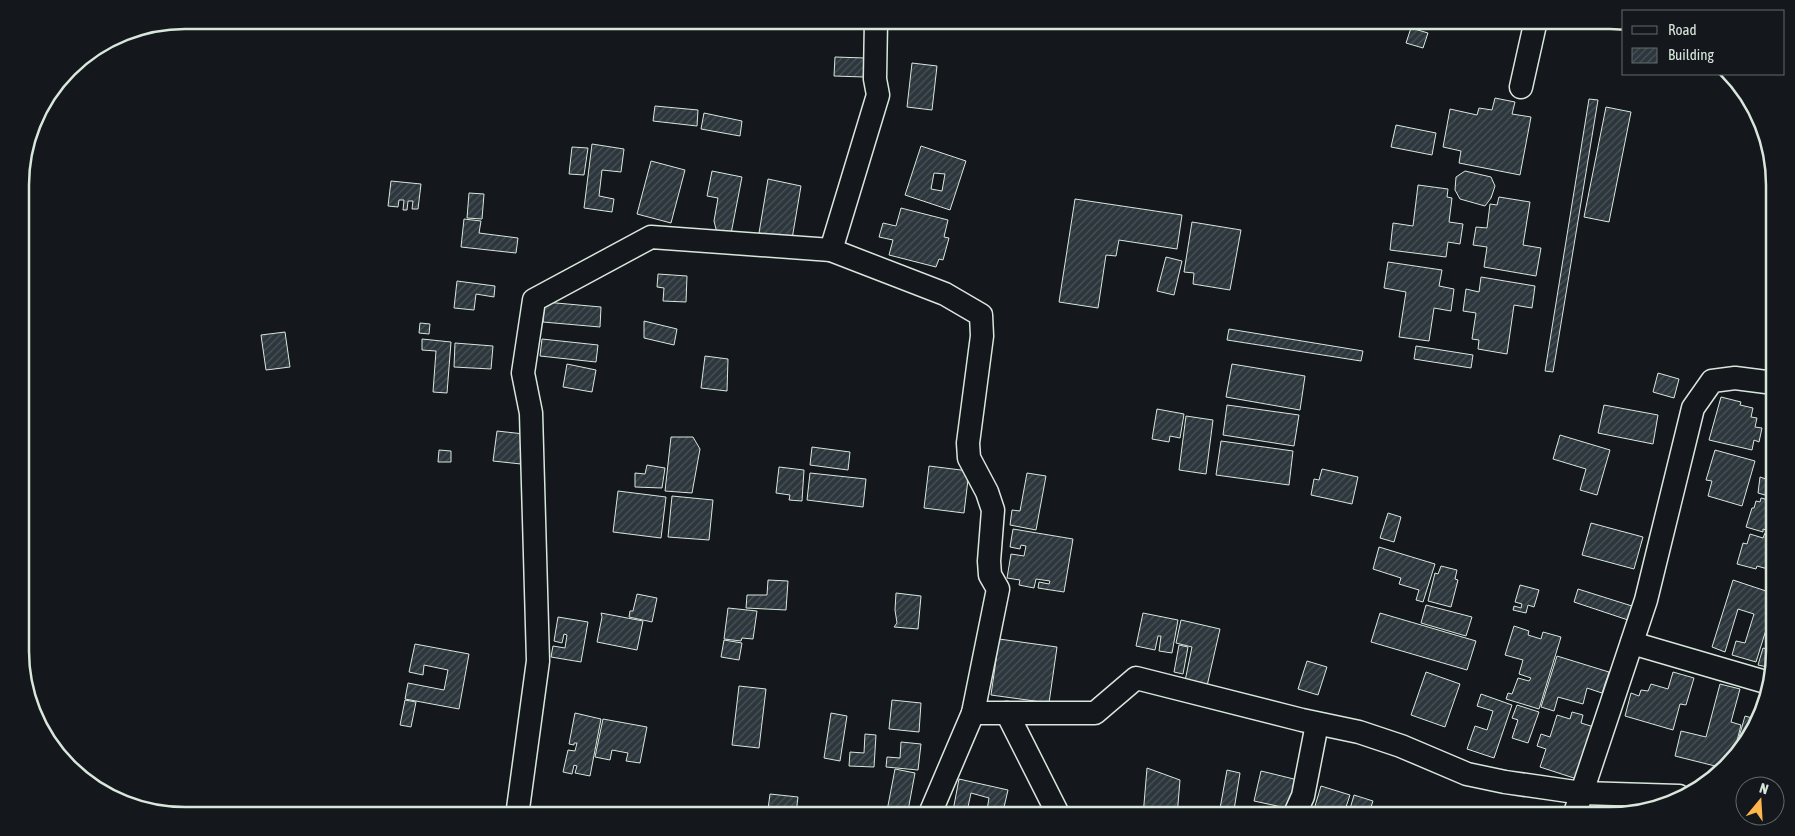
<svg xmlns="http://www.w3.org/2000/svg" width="1795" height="836" viewBox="0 0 1795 836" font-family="'Asap Condensed',sans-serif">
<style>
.building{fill:url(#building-hatch);stroke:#d8e6dc;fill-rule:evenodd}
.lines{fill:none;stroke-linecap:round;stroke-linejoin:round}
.minor-casing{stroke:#d8e6dc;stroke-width:25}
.minor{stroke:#14181c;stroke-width:22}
.rim{fill:none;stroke:#d8e6dc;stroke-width:2.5}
</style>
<defs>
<pattern id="building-hatch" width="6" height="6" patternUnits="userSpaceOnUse" patternTransform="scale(1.25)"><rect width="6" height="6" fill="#2c363c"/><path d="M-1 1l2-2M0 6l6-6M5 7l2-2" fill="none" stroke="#4a5358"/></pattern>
</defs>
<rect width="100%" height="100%" fill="#14181c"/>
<!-- building -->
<g class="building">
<path d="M1411,28L1428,33L1423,48L1406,43Z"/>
<path d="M835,57L865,58L864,77L834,76Z"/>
<path d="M912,63L937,66L932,110L907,107Z"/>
<path d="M1495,98L1515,102L1512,114L1531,117L1520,175L1459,163L1461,151L1443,147L1450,109L1477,115L1479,108L1492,110Z"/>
<path d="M1589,99L1598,100L1553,372L1545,371Z"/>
<path d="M655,106L698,110L697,126L653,121Z"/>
<path d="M1606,107L1631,112L1609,222L1584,217Z"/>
<path d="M704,113L742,121L740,136L701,129Z"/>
<path d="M1396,125L1436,133L1432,155L1391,147Z"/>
<path d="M592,144L624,149L621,172L602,170L599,196L614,199L612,212L584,208Z"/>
<path d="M921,146L966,161L950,210L905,195ZM934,173L945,174L942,191L931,189Z"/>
<path d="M572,147L588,148L584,175L569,174Z"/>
<path d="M651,161L685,170L671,223L637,214Z"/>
<path d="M712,171L742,177L730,239L718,237L714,221L718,198L707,196Z"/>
<path d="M1465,171L1491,177L1495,186L1491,198L1485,206L1460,199L1455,190L1456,177Z"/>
<path d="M768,179L801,186L792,239L759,233Z"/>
<path d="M391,181L421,184L418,209H412L413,201H408L407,210H403L404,200H399L398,207L388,206Z"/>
<path d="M1418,185L1448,189L1447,197L1452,198L1449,222L1463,224L1460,244L1448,242L1446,257L1390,250L1393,223L1413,226Z"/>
<path d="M469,193L484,194L482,219L467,218Z"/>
<path d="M1499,197L1530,202L1523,245L1541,248L1536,276L1484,267L1487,247L1473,245L1476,227L1487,228L1490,204L1497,205Z"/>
<path d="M1075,199L1182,215L1177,249L1119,240L1116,256L1106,255L1098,308L1059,302Z"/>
<path d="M901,208L948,220L944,237L949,238L943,260L939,259L936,267L889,255L893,240L879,237L883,223L896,226Z"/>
<path d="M464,219L481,221L479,233L518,238L516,253L461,247Z"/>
<path d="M1192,222L1241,230L1230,290L1193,284L1194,273L1184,272Z"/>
<path d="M1166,257L1182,261L1174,295L1157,291Z"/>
<path d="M1388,262L1442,270L1439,286L1454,289L1451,311L1434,308L1429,341L1399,337L1406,292L1384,288Z"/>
<path d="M658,274L687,276L686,302L663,301L664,288L657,287Z"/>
<path d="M1481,277L1535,286L1532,308L1514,305L1507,354L1478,349L1479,340L1472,339L1476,313L1463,311L1466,289L1479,292Z"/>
<path d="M457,281L495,286L494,297L476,294L474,310L454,308Z"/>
<path d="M545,302L601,307L600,327L543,322Z"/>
<path d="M644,321L677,329L674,345L644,338Z"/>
<path d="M420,323L430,324L429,334L419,333Z"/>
<path d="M1229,329L1363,351L1361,361L1227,340Z"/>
<path d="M285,332L290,367L266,370L261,335Z"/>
<path d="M422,339L451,342L447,393L433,392L436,351L422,350Z"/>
<path d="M542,339L598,345L596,362L540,356Z"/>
<path d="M455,343L493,346L491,369L454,367Z"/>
<path d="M1416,346L1473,355L1471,368L1414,359Z"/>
<path d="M705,356L728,359L727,391L701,388Z"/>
<path d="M567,364L596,370L592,392L563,387Z"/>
<path d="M1232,364L1305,376L1300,410L1226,397Z"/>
<path d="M1658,373L1679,379L1674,398L1653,392Z"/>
<path d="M1721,397L1741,402L1740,405L1753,408L1751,417L1757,418L1755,427L1762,428L1759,442L1754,440L1752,450L1709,440Z"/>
<path d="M1227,405L1299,415L1294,446L1223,435Z"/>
<path d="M1604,405L1658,415L1653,444L1598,433Z"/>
<path d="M1157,409L1184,414L1180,438L1170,436L1169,442L1152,439Z"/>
<path d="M1186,416L1213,420L1206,474L1179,470Z"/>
<path d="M497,431L524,434L521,464L493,461Z"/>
<path d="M1560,435L1610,450L1597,495L1580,490L1586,469L1553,459Z"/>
<path d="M671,437H693L700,449L692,493L665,491Z"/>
<path d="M1221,441L1293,451L1289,485L1216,475Z"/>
<path d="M812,447L850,452L848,470L810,465Z"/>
<path d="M439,450L451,451V462H438Z"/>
<path d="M1715,450L1755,461L1742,506L1708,496L1712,481L1706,480Z"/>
<path d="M647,465L665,468L662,488L635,487V473L645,474Z"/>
<path d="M929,466L969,471L964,513L924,508Z"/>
<path d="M779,467L804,470L802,501L789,500L790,495L776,493Z"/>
<path d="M1322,469L1358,477L1352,504L1311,495L1314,479L1319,480Z"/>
<path d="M810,473L866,479L863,507L807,500Z"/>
<path d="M1027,473L1046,476L1036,530L1010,525L1012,510L1020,511Z"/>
<path d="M1767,476L1775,478V498L1758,493L1760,477L1766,479Z"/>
<path d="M618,491L666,497L661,538L613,532Z"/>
<path d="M672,496L713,500L709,540L668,537Z"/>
<path d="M1761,498L1773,501L1775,498V533L1763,529V532L1746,527L1752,508H1754L1756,501L1760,502Z"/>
<path d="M1388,513L1401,517L1394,542L1380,538Z"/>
<path d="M1591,523L1643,537L1634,569L1582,555Z"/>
<path d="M1013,529L1073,539L1064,592L1038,588L1039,582L1049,584L1050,581L1036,579L1034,588L1019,585L1020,580L1007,578L1011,554L1024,556L1026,546L1021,545L1020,549L1010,547Z"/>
<path d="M1765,533L1775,536V571L1757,566L1756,569L1737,564L1743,543L1747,544L1750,534L1763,538Z"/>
<path d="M1379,547L1435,564L1423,602L1416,600L1419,590L1399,584L1401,578L1373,569Z"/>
<path d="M1441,566L1457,570L1455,579L1458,580L1451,607L1428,601L1435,573L1438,574Z"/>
<path d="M768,580L788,581L786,610L746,608L747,595H767Z"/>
<path d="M1733,580L1775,594V601L1756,662L1732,655L1736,641L1745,643L1754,614L1738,609L1725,652L1712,647Z"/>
<path d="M1520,585L1539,590L1534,607L1528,605L1526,613L1513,610L1514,606L1521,608L1522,604L1515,602Z"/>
<path d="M1578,589L1632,606L1628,620L1574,602Z"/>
<path d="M896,593L921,596L918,629L894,627L897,623L895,610Z"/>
<path d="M637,594L657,598L652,622L629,617L630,611H633Z"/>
<path d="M1426,605L1472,617L1466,636L1421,623Z"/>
<path d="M728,608L757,611L753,639L742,638L741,641L724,639Z"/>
<path d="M601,613L643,621L637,650L597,642L602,617Z"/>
<path d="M1143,613L1178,620L1172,653L1159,651L1161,636H1158L1155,650L1136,646Z"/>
<path d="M1380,613L1476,641L1467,670L1371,642Z"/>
<path d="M558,617L588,622L581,662L551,657L553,646L565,648L567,635L564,634L562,643L554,641Z"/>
<path d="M1181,620L1220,629L1207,686L1185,681L1192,647L1176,643Z"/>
<path d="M1514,626L1529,631L1528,635L1541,639L1543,632L1561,637L1539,709L1506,699L1508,693L1512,694L1518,678L1529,681L1531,678L1519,674L1523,660L1505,655Z"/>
<path d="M999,639L1057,647L1049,703L991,695Z"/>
<path d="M724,640L742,643L739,660L721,657Z"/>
<path d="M415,644L469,654L459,709L405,699L408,683L444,690L448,670L424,665L423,675L409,672Z"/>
<path d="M1179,645L1188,647L1183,674L1174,672Z"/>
<path d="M1763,648L1775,651L1772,668L1758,665Z"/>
<path d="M1557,656L1609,672L1602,693L1587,688L1583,704L1558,697L1554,711L1541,707Z"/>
<path d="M1307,661L1327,667L1318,695L1298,689Z"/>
<path d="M1426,672L1460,684L1445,727L1411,715Z"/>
<path d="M1673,672L1694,678L1686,705L1680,704L1673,730L1625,716L1631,693L1639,696L1641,690L1648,691L1651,684L1668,689Z"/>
<path d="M1720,684L1740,689L1731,722L1741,725L1736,745L1744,747L1741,752L1723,768L1675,756L1681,731L1706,737Z"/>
<path d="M739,686L766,689L759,748L732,745Z"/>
<path d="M1481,694L1512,705L1494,758L1467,749L1475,726L1487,730L1493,711L1477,706Z"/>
<path d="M405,700L416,702L411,727L400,725Z"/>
<path d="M892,700L921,703L919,732L889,729Z"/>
<path d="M1517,705L1539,712L1528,743L1512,738L1518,720L1512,718Z"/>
<path d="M1572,712L1583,715L1581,723L1594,727L1577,779L1540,767L1546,749L1537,746L1541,734L1550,737L1557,715L1570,719Z"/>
<path d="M575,713L601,719L590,776L575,773L577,766L574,765L572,774L563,772L568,750L575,751L577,743H574V745L569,744Z"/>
<path d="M831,713L847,716L840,761L824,758Z"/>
<path d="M1745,716L1759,720L1744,746L1737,744Z"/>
<path d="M603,719L647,727L640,763L626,761L628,753L612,750L610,760L595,757Z"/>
<path d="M865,734L876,735L874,767L849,766L850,752L864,753Z"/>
<path d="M901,742L921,744L918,770L886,767L887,757L900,758Z"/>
<path d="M1147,768L1180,780L1177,816H1143Z"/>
<path d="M895,769L915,773L907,816H886Z"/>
<path d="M1227,770L1240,773L1233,816L1219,814Z"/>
<path d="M1261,771L1298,780L1291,809L1254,801Z"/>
<path d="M959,779L1008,790L1002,816H986L989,798L971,793L966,816H952Z"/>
<path d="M1321,786L1350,795L1343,816H1312Z"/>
<path d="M770,794L798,797L796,813L768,809Z"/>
<path d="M1354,795L1373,801L1368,816H1348Z"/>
<path d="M1128,807L1139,808L1138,816H1126Z"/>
<path d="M872,809L880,810L879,816H871Z"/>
<path d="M1469,809L1488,815V816H1467Z"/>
<path d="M388,812L418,816H388Z"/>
</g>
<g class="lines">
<defs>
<g id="minor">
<path d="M876,20L875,79L878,95L831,250L945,294L981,315L982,336L968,443L969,458L987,492L993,510L989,561L990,575L998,589L973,713H1095L1136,678L1302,720L1359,732L1401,746L1467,774L1505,782L1582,793L1679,796"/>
<path d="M1521,87L1536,20"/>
<path d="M1632,643L1769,683"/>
<path d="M1007,713L1059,816"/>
<path d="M517,816L538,661L531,413L523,373L534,300L651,237L831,250"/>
<path d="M929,816L973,713"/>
<path d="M1294,816L1303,796L1317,724"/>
<path d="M1574,816L1646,600L1693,408L1712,381L1735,378L1774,383"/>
</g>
</defs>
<!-- minor casing -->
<use href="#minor" class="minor-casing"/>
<!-- minor -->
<use href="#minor" class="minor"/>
</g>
<!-- crop -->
<path d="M0 0H1795V836H0ZM185 29H1610A156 156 0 0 1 1766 185V651A156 156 0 0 1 1610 807H185A156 156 0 0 1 29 651V185A156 156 0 0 1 185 29Z" fill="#14181c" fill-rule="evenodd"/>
<path class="rim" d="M185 29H1610A156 156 0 0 1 1766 185V651A156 156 0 0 1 1610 807H185A156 156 0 0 1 29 651V185A156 156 0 0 1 185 29Z"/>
<!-- legend -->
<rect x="1622" y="10" width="162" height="65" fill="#14181c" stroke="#626a69"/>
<rect x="1632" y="26" width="25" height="8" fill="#14181c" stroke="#626a69"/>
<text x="1668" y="35" font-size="15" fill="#d8e6dc">Road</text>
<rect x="1632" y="48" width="25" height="15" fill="url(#building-hatch)" stroke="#626a69"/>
<text x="1668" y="60" font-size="15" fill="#d8e6dc">Building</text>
<!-- north arrow -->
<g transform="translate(1760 801) rotate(18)"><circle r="24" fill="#14181c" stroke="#626a69"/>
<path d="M0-4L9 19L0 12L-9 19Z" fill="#ffb74d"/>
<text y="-8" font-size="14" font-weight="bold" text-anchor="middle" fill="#d8e6dc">N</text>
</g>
</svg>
